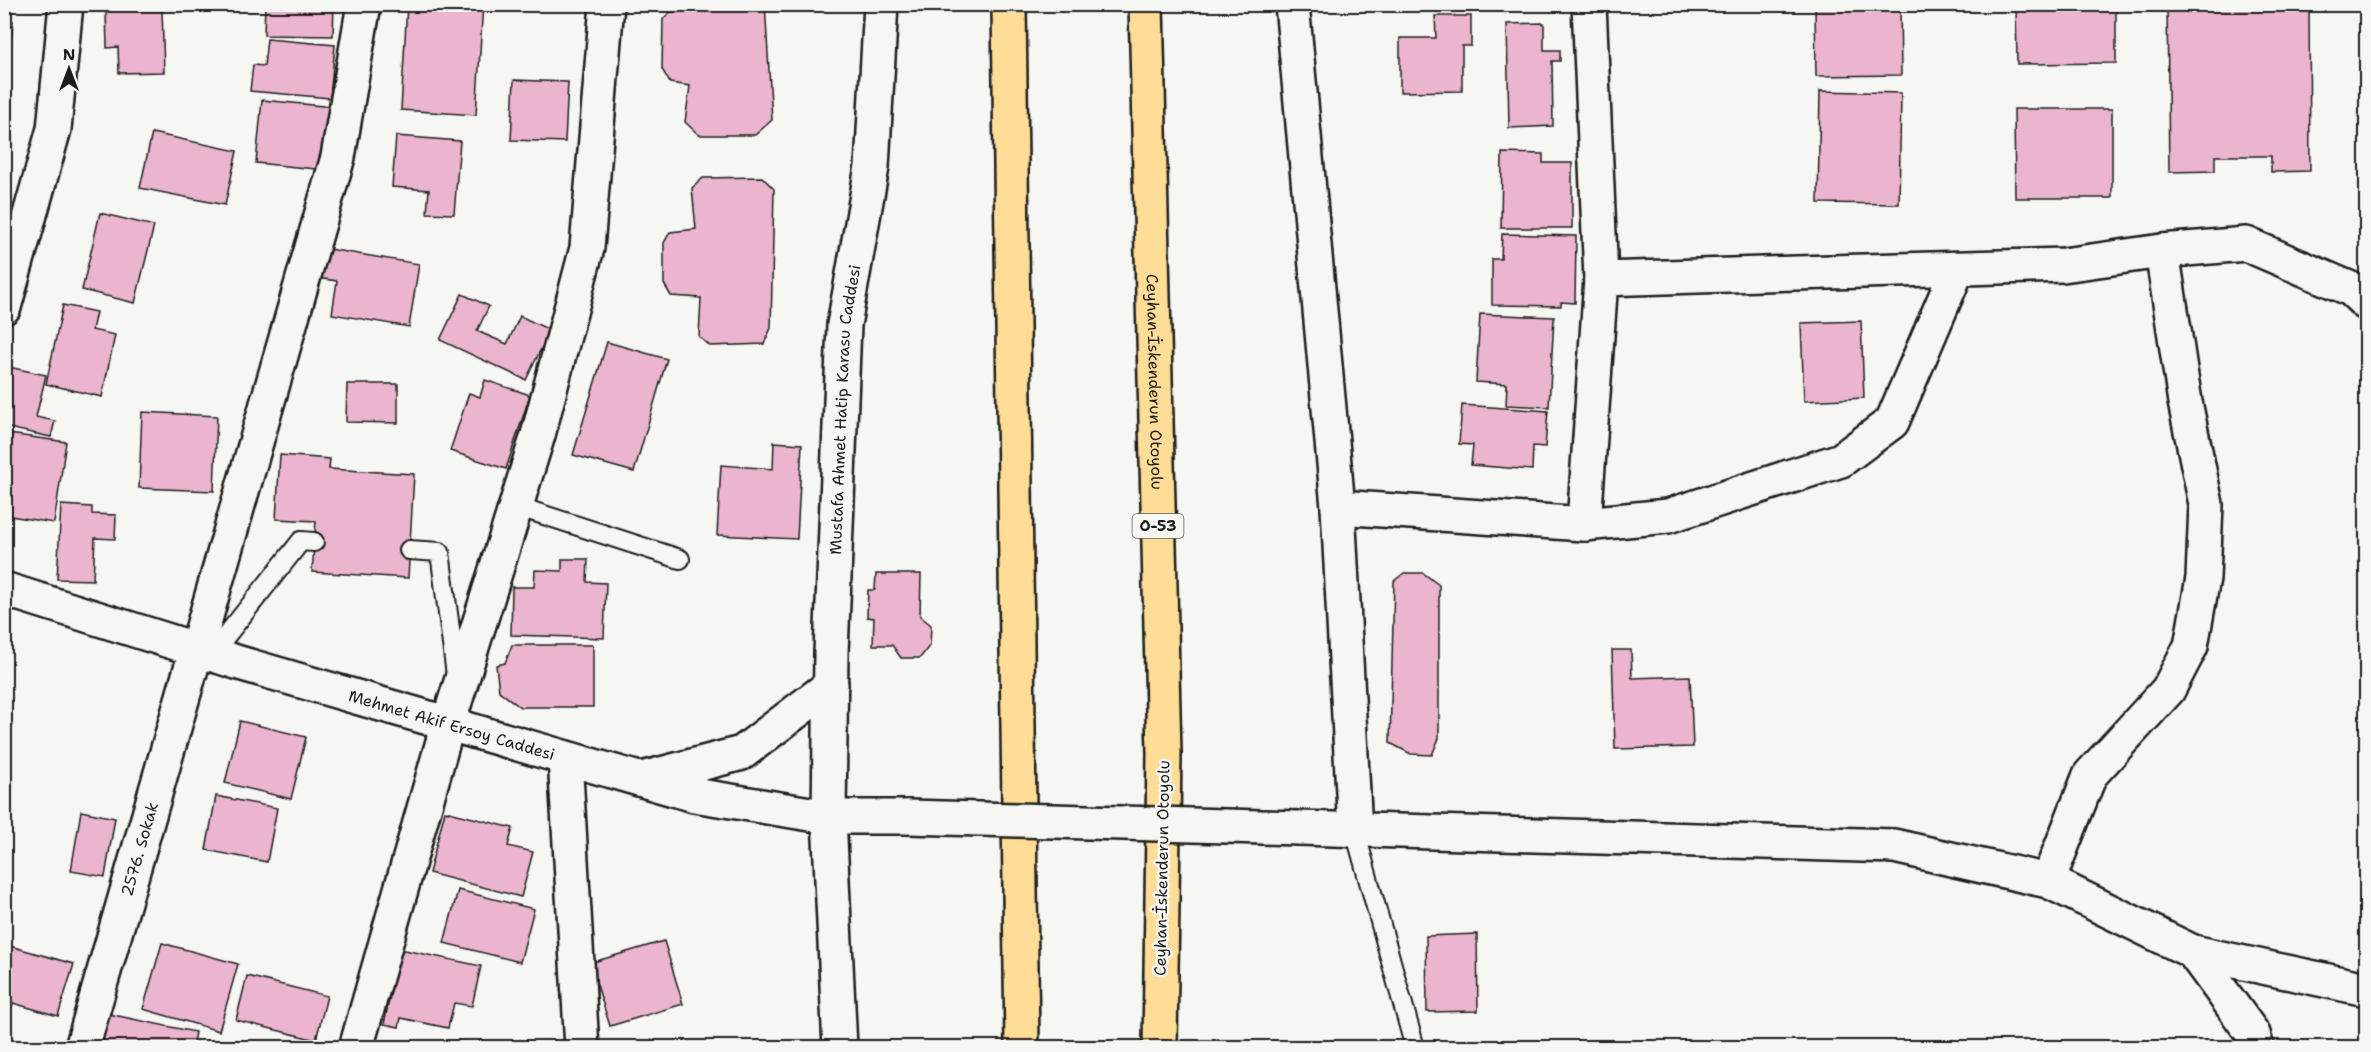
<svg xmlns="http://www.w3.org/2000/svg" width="2371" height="1052" viewBox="0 0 2371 1052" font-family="'Shantell Sans',sans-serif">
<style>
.building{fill:#ebb5cf;stroke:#1c1c1c;stroke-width:1.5}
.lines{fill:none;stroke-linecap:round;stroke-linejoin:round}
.lane-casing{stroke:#1c1c1c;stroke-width:22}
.street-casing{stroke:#1c1c1c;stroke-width:38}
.secondary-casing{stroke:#1c1c1c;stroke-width:38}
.highway-casing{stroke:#1c1c1c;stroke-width:38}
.lane{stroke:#f6f6f2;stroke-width:18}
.street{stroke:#f6f6f2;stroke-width:33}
.secondary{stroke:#f6f6f2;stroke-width:33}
.highway{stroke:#ffdd96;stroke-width:33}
.secondary-bridge-casing{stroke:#1c1c1c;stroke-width:38;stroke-linecap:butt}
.secondary-bridge{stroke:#f6f6f2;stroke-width:33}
.labels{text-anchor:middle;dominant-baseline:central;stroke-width:5;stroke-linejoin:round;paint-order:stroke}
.shield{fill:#f6f6f2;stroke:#5d5d5c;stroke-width:1.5}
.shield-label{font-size:15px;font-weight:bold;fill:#1c1c1c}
.street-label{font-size:16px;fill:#1c1c1c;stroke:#f6f6f2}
</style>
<rect width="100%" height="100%" fill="#f6f6f2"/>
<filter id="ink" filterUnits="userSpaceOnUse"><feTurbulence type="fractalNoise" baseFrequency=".0167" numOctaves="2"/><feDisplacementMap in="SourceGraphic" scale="12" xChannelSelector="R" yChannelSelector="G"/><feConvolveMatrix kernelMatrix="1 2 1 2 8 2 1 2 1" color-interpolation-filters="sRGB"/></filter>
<g filter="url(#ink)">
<!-- building -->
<g class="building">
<path d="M265,4H334L333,36L264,35Z"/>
<path d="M407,4H483L476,115L401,110Z"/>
<path d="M695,4H765L772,120L755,135H699L685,122L690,86L670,83L662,69L663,19L670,12L695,11Z"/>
<path d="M1815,4H1900L1901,75L1816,76Z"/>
<path d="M2016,4H2116V63L2017,64Z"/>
<path d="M2167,4H2309L2310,171L2271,172V156H2215V171L2169,172Z"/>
<path d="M162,9L164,72L119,73L118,47L107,48L106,10Z"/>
<path d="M1435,16H1471V46H1462V91L1400,92V38H1436Z"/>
<path d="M4,21H13L4,120Z"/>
<path d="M1544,23V50H1560V61H1552L1553,126L1509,128L1507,24Z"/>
<path d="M267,39L335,45L330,98L250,91L253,65L264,66Z"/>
<path d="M514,80L568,82L565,142L511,140Z"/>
<path d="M1820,91L1901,93L1899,204L1818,203Z"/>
<path d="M262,100L333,107L326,170L256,163Z"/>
<path d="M2014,109H2112V198H2015Z"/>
<path d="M152,133L237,151L225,205L140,188Z"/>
<path d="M396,136L460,141L454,214L427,213L429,190L392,187Z"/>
<path d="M1502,153L1543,154V163H1572V228H1501Z"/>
<path d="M762,177L774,189L771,328L764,344L710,346L699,337L701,298L671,296L664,284V243L670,232L696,229L692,188L703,178Z"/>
<path d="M100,213L154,226L135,303L82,290Z"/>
<path d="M1502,234L1576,236L1575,303L1561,302V306L1492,305V259H1501Z"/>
<path d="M322,248L419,264L409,327L332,314L337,281L317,278Z"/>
<path d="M462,294L489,306L477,331L507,344L520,316L550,330L526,380L440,340Z"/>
<path d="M63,305L96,312L92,330L115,335L102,397L46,384Z"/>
<path d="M1480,314L1554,317L1549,407L1506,405L1507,384L1476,382Z"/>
<path d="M1861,321L1864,398L1804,401L1801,323Z"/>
<path d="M607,342L667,359L634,472L573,455Z"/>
<path d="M4,366L46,375L36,417L55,421L51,437L4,427Z"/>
<path d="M485,380L530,395L506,469L450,451L469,393L480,397Z"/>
<path d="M347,384H398V423L346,422Z"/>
<path d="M1462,405L1548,411L1545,447L1533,446L1532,470L1471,465L1473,445L1459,444Z"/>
<path d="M142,412L217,416L214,491L139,488Z"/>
<path d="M9,434L66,442L54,523L4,515V461Z"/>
<path d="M774,442L802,444L797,539L717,535L721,465L773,469Z"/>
<path d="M280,455L330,459L329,469L414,474L408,578L312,572L316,521L276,519Z"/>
<path d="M61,505L92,507V514L116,515L115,539L95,538L93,580L57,579Z"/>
<path d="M562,559H588L587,582L606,583L604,638L511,635L512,587H534L535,570L562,571Z"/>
<path d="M1404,573H1423L1439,585V738L1432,755L1411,754L1390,743L1394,581Z"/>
<path d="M876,574H921L920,616L931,625L930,645L920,658H901L892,645H873L874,618L867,617L868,590H875Z"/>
<path d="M512,645H593V707H520L499,691L496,665L505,663Z"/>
<path d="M1612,650H1631L1632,678L1690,676L1693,747L1615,749Z"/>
<path d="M240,721L306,737L291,799L225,783Z"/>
<path d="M216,796L277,808L267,862L206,850Z"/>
<path d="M81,811L115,818L105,877L71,871Z"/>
<path d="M445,811L513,828L508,846L533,852L521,897L429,873Z"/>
<path d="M458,890L534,909L520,962L444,943Z"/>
<path d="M1477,934L1478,1011L1427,1012L1426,936Z"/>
<path d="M664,941L683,1004L610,1026L590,963Z"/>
<path d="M162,943L238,964L219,1031L143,1009Z"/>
<path d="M10,946L74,964L58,1016L13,1003L4,1034V965Z"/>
<path d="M400,949L481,966L472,1006L454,1003L448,1028L401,1018L399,1027L384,1024Z"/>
<path d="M247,976L327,996L316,1040L236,1020Z"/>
<path d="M104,1013L195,1032L192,1048H97Z"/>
<path d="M454,1041L512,1048H453Z"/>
</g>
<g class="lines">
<defs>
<g id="lane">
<path d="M516,506L680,559"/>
<path d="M409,550L440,552L456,675"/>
<path d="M211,655L301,541L314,542"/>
<path d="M1355,831L1415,1048"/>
</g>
<g id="street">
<path d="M1292,4L1338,507L1355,831"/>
<path d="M1601,279L2063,265L2162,251L2246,244L2351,289L2366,303"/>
<path d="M4,307L54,129L66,4"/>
<path d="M1338,507L1584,524L1601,279L1589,4"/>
<path d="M1584,524L1668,516L1841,460L1892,422L1957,270"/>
<path d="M565,758L582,1048"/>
<path d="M829,817L840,1048"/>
<path d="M2048,881L2090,775L2168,690L2191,646L2203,578L2206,504L2185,402L2162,251"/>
<path d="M2193,952L2366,989"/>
<path id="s1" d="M82,1048L338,157L364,4"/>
<path d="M356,1048L448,724L538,435L587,248L607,4"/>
</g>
<g id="secondary">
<path id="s2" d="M4,589L236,662L694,795L829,817H908"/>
<path d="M642,779L742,753L831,685"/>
<path id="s3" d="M829,817L831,653L844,325L872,167L881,4"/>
<path d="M1299,828L1894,846L2048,881L2193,952L2253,1034L2257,1048"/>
</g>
<g id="highway">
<path d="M1009,4L1022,1048"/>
<path id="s4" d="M1146,4L1164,753L1160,1048"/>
</g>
</defs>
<!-- lane casing -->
<use href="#lane" class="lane-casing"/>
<!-- street casing -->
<use href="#street" class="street-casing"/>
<!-- secondary casing -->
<use href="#secondary" class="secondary-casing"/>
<!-- highway casing -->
<use href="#highway" class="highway-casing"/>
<!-- lane -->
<use href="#lane" class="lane"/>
<!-- street -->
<use href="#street" class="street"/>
<!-- secondary -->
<use href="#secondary" class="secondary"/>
<!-- highway -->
<use href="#highway" class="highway"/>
<defs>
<path id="secondary-bridge" d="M908,817L1299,828"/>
</defs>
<!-- secondary-bridge casing -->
<use href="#secondary-bridge" class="secondary-bridge-casing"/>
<!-- secondary-bridge -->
<use href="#secondary-bridge" class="secondary-bridge"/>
</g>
</g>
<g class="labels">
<!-- shield labels -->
<rect class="shield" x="1132.5" y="514" width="51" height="24" rx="4.5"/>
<g class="shield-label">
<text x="1158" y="526">O-53</text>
</g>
<!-- street labels -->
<g class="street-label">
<text stroke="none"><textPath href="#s4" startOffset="378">Ceyhan-İskenderun Otoyolu</textPath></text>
<text stroke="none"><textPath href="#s3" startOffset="408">Mustafa Ahmet Hatip Karasu Caddesi</textPath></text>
<text stroke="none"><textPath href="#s2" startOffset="468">Mehmet Akif Ersoy Caddesi</textPath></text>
<text stroke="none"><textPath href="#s1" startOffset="207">2576. Sokak</textPath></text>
<text transform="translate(1162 868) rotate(-89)">Ceyhan-İskenderun Otoyolu</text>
</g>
</g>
<!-- margin -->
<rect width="2371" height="1052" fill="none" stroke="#f6f6f2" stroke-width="24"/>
<rect x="12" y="12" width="2347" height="1028" fill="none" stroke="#1c1c1c" stroke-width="2" filter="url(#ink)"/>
<!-- north arrow -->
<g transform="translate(69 69)" stroke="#f6f6f2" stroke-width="4.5" paint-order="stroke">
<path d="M0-4.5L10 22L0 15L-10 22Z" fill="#1c1c1c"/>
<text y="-9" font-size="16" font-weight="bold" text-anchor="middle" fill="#1c1c1c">N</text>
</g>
</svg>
